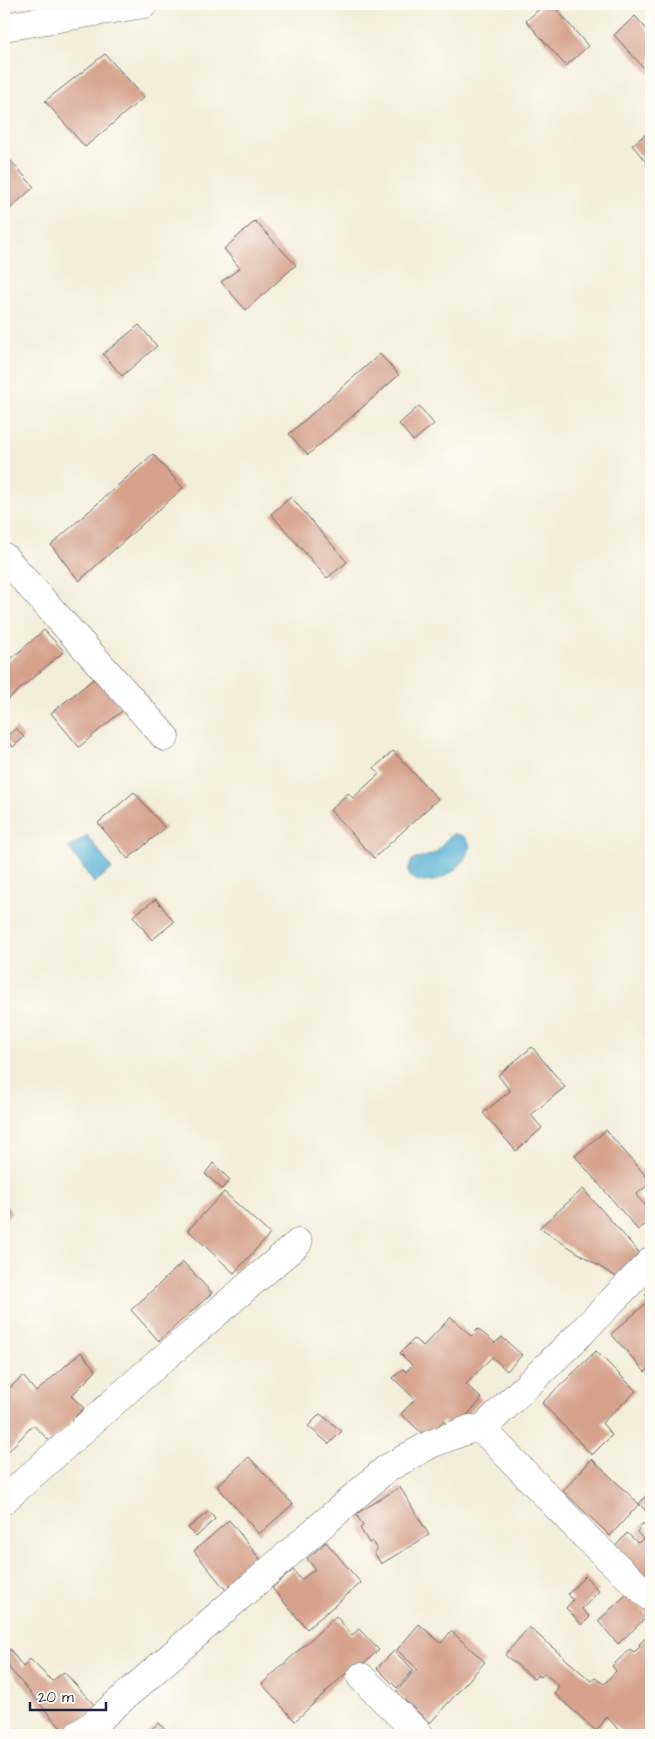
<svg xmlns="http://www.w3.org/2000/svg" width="655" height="1739" viewBox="0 0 655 1739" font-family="'Architects Daughter',sans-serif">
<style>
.water{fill:#51aed0;stroke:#3a6886}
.building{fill:#d5a38c}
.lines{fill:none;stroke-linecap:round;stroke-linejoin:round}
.street-casing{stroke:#6b6972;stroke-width:29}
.secondary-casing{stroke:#6b6972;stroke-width:29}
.street{stroke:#fff;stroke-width:28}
.secondary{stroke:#fff;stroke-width:28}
</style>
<rect width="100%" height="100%" fill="#fdfcf7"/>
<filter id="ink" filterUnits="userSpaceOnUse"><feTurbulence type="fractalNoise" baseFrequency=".02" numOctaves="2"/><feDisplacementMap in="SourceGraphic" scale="10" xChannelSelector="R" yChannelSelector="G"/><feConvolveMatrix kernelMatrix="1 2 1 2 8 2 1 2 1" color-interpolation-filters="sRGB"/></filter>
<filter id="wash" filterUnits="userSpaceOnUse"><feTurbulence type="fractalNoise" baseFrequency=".0096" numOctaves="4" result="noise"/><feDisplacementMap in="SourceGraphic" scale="20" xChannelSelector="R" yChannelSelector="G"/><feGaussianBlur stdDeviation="1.12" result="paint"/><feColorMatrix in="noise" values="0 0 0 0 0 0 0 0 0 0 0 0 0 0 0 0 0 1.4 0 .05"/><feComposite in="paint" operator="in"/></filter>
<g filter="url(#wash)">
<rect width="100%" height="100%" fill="#f3eed9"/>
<!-- water -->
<g class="water">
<path d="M453,834C499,838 437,901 410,876L408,871L412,860C419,856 430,857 436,852C443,846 445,839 453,834Z"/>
<path d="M87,835L112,869L94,883L69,848Z"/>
</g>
<g id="blocks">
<!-- building -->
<g class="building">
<path d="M545,4H552L588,46L566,66L526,21Z"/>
<path d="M635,16L651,34V76L614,35Z"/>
<path d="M105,54L144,97L85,147L45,101Z"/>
<path d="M651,130V168L632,145Z"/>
<path d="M4,153L34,187L4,214Z"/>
<path d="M255,221L296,265L246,310L221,282L240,268L224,249Z"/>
<path d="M139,325L157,346L122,376L103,354Z"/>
<path d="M380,354L399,375L308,455L289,434Z"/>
<path d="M419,406L434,424L413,441L399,424Z"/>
<path d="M153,454L183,488L79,581L51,545Z"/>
<path d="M291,497L347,562L327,578L271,514Z"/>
<path d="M44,630L64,651L5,702L4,700V665Z"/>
<path d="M96,677L123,710L79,747L51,713Z"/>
<path d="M16,728L24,737L13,747L5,738Z"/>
<path d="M393,751L438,799L374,858L330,810L348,793L353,798L379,774L374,768Z"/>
<path d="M134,792L165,828L128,859L98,823Z"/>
<path d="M156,899L174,922L152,940L133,916Z"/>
<path d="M532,1047L565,1087L531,1115L542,1128L516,1151L483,1113L510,1091L498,1075Z"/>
<path d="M606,1130L651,1182L636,1195L651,1212V1220L638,1230L575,1156Z"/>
<path d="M213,1163L230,1180L222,1189L205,1174Z"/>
<path d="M583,1189L645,1259L621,1280L539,1228Z"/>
<path d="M224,1192L270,1234L234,1273L188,1230Z"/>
<path d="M4,1202L12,1213L4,1221Z"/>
<path d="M183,1262L212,1293L159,1341L131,1310Z"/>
<path d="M651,1289V1367L645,1372L611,1334L650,1300L645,1295Z"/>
<path d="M451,1317L471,1336L478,1329L495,1343L502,1337L522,1355L507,1371L492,1357L466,1384L482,1399L453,1430L443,1421L436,1430L434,1428L426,1437L401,1414L415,1399L393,1378L403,1369L406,1372L412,1365L400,1353L414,1339L423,1346Z"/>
<path d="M596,1351L636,1391L602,1423L612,1435L592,1455L542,1403Z"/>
<path d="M81,1352L96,1371L71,1396L84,1408L51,1442L33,1425L4,1456V1420L7,1417L4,1412V1393L23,1376L36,1392Z"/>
<path d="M320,1414L342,1431L329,1444L308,1426Z"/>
<path d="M249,1457L293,1504L259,1534L217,1486Z"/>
<path d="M592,1459L639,1504L610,1536L563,1491Z"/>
<path d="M400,1487L429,1535L381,1564L374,1552L377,1550L372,1541L369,1543L360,1528L363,1526L356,1514Z"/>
<path d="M651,1490V1516L639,1504Z"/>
<path d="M209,1511L215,1519L196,1537L188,1528Z"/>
<path d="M229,1520L264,1564L229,1594L194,1551Z"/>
<path d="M643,1523L651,1532V1591L611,1551L627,1533L638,1543L643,1539L637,1532Z"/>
<path d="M326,1542L361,1583L307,1629L272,1588L293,1570L301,1580L315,1569L307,1559Z"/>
<path d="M585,1576L599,1591L582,1609L590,1617L582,1625L566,1608L573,1600L568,1594Z"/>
<path d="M628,1593L648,1616L618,1644L598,1621Z"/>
<path d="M336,1616L352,1635L359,1629L379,1650L349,1676L346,1673L295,1721L262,1684Z"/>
<path d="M419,1624L441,1643L451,1631L485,1662L430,1723L396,1692L417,1669L397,1650Z"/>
<path d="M529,1627L591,1681L595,1678L604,1684L616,1671L612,1666L630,1649L634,1652L640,1647L639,1644L651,1633V1676L645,1681L651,1687V1735H623L607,1717L596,1731L554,1693L559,1686L544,1673L541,1677L538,1675L534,1679L505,1655Z"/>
<path d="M10,1649L23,1667L30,1659L52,1681L64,1672L97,1708L65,1733L4,1662V1655Z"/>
<path d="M394,1651L414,1670L397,1688L377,1668Z"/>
<path d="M159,1723L170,1735H144Z"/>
</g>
</g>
</g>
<g filter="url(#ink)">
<use href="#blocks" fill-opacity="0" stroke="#6b6972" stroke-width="1"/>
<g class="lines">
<defs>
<g id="street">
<path d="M4,557L165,737"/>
<path d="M481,1430L580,1334L651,1261"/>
<path d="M4,1500L143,1376L298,1243"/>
<path d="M361,1677L420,1735"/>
<path d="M78,1735L92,1725L386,1469L431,1444L470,1429L481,1430L489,1436L590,1541L651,1598"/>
</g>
<path id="secondary" d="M4,27L144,4"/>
</defs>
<!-- street casing -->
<use href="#street" class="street-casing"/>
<!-- secondary casing -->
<use href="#secondary" class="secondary-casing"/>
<!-- street -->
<use href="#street" class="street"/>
<!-- secondary -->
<use href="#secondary" class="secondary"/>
</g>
</g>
<!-- margin -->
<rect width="655" height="1739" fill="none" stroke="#fdfcf7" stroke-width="20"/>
<!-- scale -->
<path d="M30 1702v8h76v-8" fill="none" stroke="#22223b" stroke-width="2.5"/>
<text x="38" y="1702" font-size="15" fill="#22223b" stroke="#fdfcf7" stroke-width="4" paint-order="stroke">20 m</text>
</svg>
